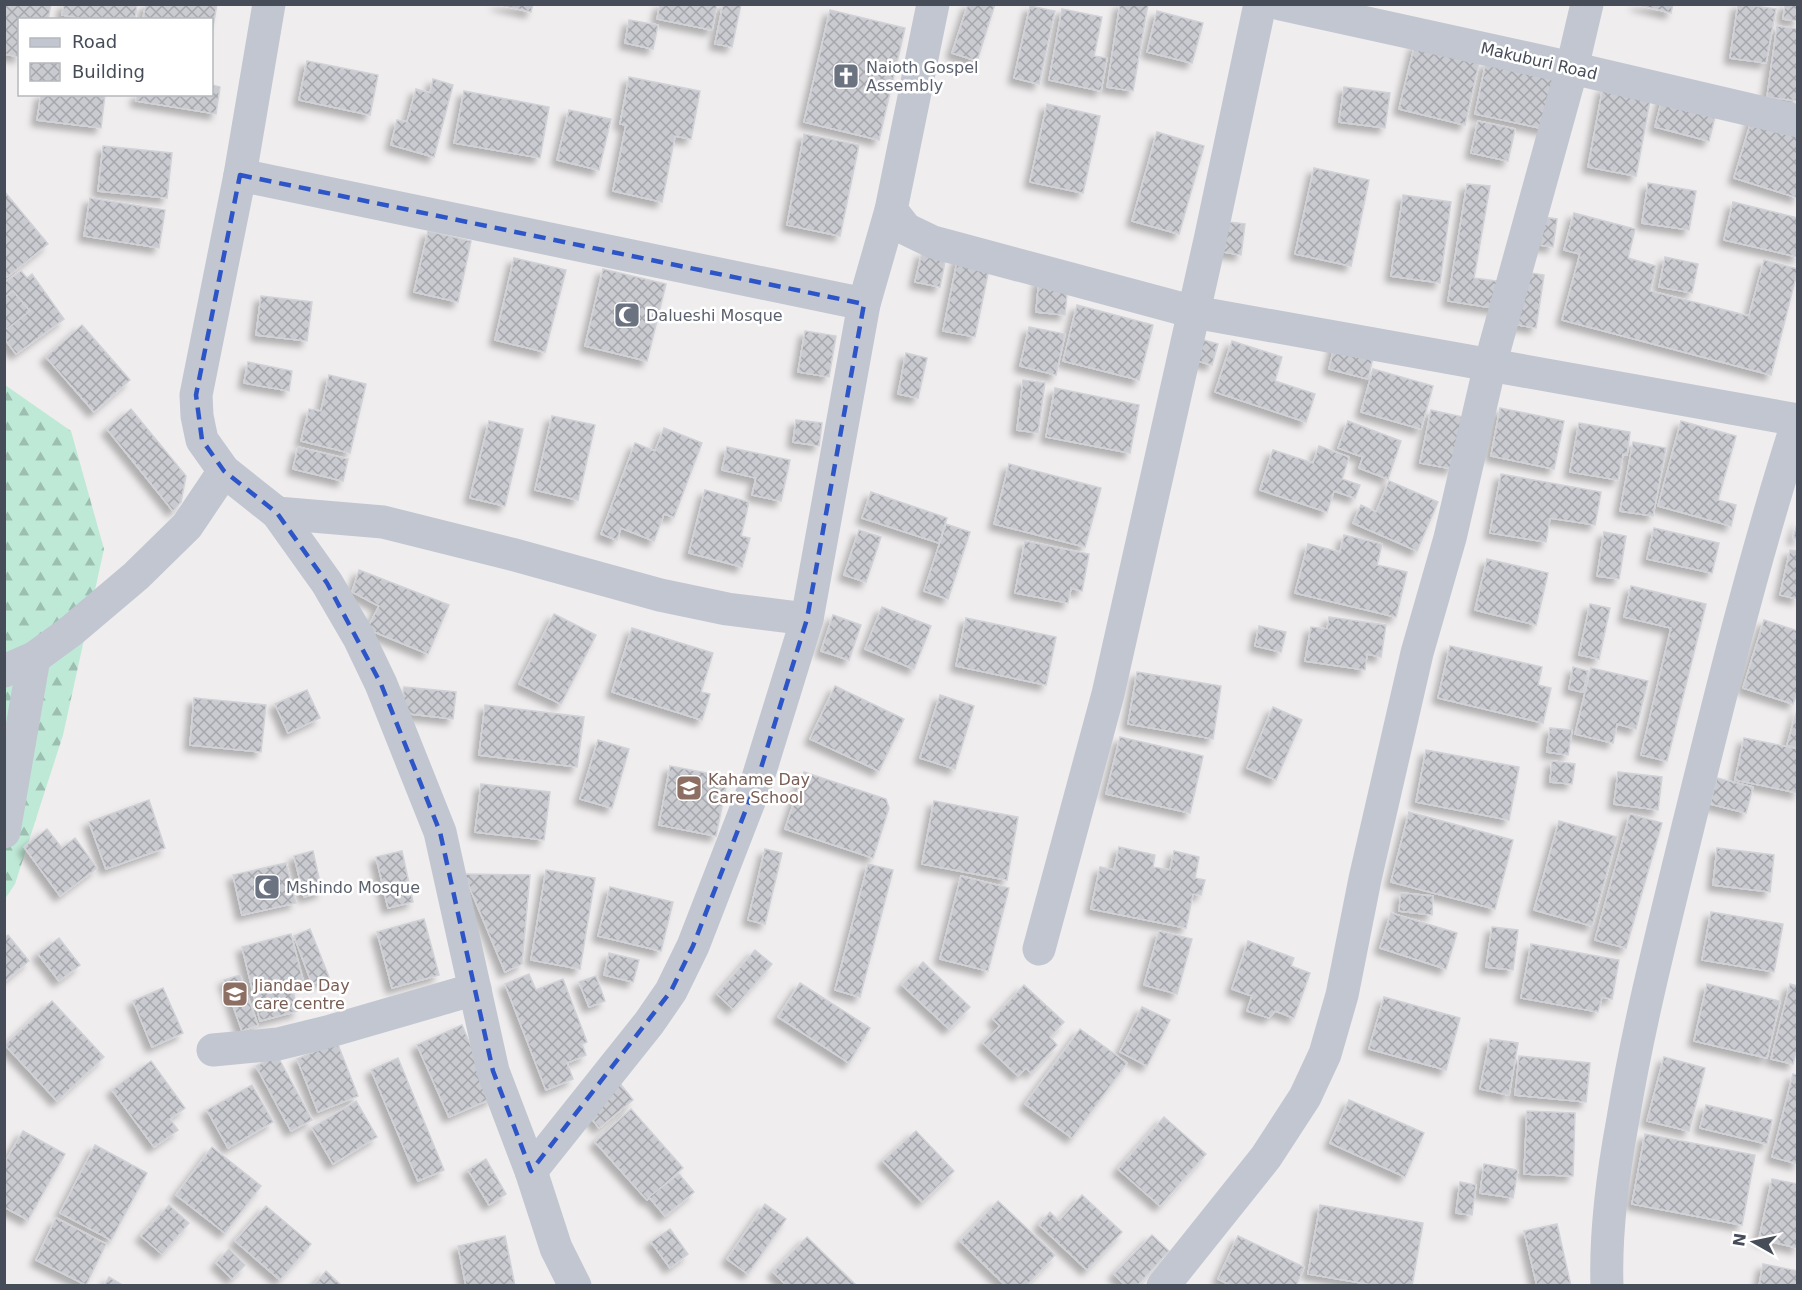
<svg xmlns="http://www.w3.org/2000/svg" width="1802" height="1290" viewBox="0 0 1802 1290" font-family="'DejaVu Sans',sans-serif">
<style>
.forest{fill:url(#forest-firs)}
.building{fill:url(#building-cross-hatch);stroke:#d1d2d7;stroke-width:1.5;filter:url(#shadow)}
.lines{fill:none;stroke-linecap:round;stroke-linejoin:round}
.minor{stroke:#c1c6d0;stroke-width:33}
.tertiary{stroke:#c1c6d0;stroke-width:33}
.marked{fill:none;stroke:#2d55c8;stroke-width:4.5;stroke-dasharray:12 8;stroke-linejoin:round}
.labels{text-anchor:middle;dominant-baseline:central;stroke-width:5;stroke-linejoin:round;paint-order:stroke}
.street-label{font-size:16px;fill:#474d58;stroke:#fff}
.worship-label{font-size:16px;fill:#5b616d;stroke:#fff;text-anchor:start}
.education-label{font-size:16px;fill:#785e54;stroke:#fff;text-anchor:start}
</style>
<defs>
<pattern id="forest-firs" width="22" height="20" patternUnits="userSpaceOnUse" patternTransform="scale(1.5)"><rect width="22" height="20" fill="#bfe9d7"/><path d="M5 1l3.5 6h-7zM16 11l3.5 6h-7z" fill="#9dbfb1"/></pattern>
<pattern id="building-cross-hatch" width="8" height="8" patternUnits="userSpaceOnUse" patternTransform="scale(1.5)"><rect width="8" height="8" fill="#cacbd1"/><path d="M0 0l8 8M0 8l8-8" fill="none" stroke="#a6a7ac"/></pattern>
<filter id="shadow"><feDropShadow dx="-5.5" dy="5.5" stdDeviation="3" flood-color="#0004"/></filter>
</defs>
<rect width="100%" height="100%" fill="#efeded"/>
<!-- forest -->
<path class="forest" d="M5,385L71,431L104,549L63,735L15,884L5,899Z"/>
<!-- building -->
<g class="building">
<path d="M4,4H51L48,20H20V57L4,54Z"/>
<path d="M64,4H137L135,20H90L62,15Z"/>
<path d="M146,4H217L212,32V20H152L143,18Z"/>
<path d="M496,4H533L531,12Z"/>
<path d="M660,4H717L712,30L657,19Z"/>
<path d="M723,4H741L732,47L715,44Z"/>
<path d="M968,4H995L977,61L952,53Z"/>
<path d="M1120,4H1148L1133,91L1107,87Z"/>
<path d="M1635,4H1673L1671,13Z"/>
<path d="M1738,4L1776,9L1766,63L1730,58Z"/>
<path d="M1785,4H1798V21L1783,19Z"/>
<path d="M1030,6L1055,11L1039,84L1014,78Z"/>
<path d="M1062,9L1102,17L1094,56L1107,58L1101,91L1049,80Z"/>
<path d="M830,10L905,28L879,140L804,122Z"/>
<path d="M1157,11L1203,23L1192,63L1147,52Z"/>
<path d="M629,20L658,25L653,49L625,43Z"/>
<path d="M1777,26L1798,29V101L1767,97Z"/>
<path d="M1415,44L1480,59L1465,125L1399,109Z"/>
<path d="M307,61L378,75L370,115L299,100Z"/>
<path d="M1486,62L1560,78L1549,130L1475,114Z"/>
<path d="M629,77L700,91L691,139L675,136L662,202L613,191L626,125L620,124Z"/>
<path d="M433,79L453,85L434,157L391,145L397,120L407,122L416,89L430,93Z"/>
<path d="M212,85L220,87L216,114L136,101L137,94H212Z"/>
<path d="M1344,87L1390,93L1385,128L1339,122Z"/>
<path d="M1603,87L1651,96L1636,176L1588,167Z"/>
<path d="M464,91L549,107L540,158L454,143Z"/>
<path d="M41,94H105L101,128L37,120Z"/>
<path d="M1663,95L1717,109L1709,141L1655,127Z"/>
<path d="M1047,104L1100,116L1083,193L1030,182Z"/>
<path d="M569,110L611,119L599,170L557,160Z"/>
<path d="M1753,115L1798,129V198L1734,178Z"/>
<path d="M1478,121L1515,129L1508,161L1471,153Z"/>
<path d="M1157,132L1204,146L1179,234L1132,221Z"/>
<path d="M804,134L859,145L840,236L787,225Z"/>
<path d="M103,146L172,153L167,198L98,191Z"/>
<path d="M1314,168L1369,180L1351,266L1295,254Z"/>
<path d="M1648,183L1696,191L1689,230L1642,223Z"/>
<path d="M1467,184L1490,186L1474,278L1503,282L1499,309L1448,301Z"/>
<path d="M4,191L48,244L7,277L4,273Z"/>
<path d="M1403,195L1451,202L1440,283L1391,276Z"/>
<path d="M90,198L165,210L159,248L84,236Z"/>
<path d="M1733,202L1798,218V257L1724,240Z"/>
<path d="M1574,213L1635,229L1628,258L1656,266L1650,291L1749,316L1764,260L1798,269L1771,375L1562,320L1580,254L1564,250Z"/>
<path d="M1536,216L1557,219L1553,247L1533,244Z"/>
<path d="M1228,222L1245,224L1241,255L1223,252Z"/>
<path d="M428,231L471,241L458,302L414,292Z"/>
<path d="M922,252L946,257L940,287L915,282Z"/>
<path d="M958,257L990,264L975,337L943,331Z"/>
<path d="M1665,257L1698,264L1692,293L1659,287Z"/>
<path d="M514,258L566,270L545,352L495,340Z"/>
<path d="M603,269L666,284L647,361L585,346Z"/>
<path d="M21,271L27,278L32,274L64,319L16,354L4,338V283Z"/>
<path d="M1519,271L1544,275L1536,328L1511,324Z"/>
<path d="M1039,279L1068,282L1065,315L1036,312Z"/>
<path d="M13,291L30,311L7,329L4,326V298Z"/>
<path d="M261,296L312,302L307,341L256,335Z"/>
<path d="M1077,305L1153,325L1139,380L1063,361Z"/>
<path d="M82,325L130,380L94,412L46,357Z"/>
<path d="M1029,327L1065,334L1056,375L1020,366Z"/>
<path d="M805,331L836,336L829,377L798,372Z"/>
<path d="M1193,337L1218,344L1212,365L1187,358Z"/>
<path d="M1336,339L1375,349L1368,379L1329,369Z"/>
<path d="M1232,341L1282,357L1275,381L1315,394L1306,422L1215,392Z"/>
<path d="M906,353L927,358L918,398L898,394Z"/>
<path d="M248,362L292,371L289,391L244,383Z"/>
<path d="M1373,369L1433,386L1421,429L1361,412Z"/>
<path d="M329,375L366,384L350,453L301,441L309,409L321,411Z"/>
<path d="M1023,380L1045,383L1038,433L1017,430Z"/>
<path d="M1055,388L1139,405L1130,453L1046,437Z"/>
<path d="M1500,408L1564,421L1554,469L1491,456Z"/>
<path d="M131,409L186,476L181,502L173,511L107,429Z"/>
<path d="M1431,410L1463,417L1452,469L1420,463Z"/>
<path d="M552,416L595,425L578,500L535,490Z"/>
<path d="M796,420L822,423L819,446L793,442Z"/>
<path d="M489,421L523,429L505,506L470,498Z"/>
<path d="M1348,421L1401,441L1388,479L1359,468L1363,457L1338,448Z"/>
<path d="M1681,421L1736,436L1718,500L1736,505L1731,526L1658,506Z"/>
<path d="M1579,423L1630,432L1627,455L1623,454L1618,480L1570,472Z"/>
<path d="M664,428L702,443L674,517L664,514L654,541L621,528L617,540L601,534L635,443L655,451Z"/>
<path d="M1633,442L1666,448L1653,516L1620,511Z"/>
<path d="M1319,446L1349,457L1342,479L1360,485L1355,498L1334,491L1327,512L1260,490L1273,450L1313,463Z"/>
<path d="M298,447L348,459L343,481L293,469Z"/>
<path d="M727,447L790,460L781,501L752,495L756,478L722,470Z"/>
<path d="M1009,464L1101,488L1085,547L994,524Z"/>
<path d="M1501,474L1601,492L1595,525L1550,518L1546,542L1490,533Z"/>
<path d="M1389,481L1438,502L1417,551L1353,523L1361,505L1376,512Z"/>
<path d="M705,490L749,502L741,536L750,538L742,567L689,553Z"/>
<path d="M871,492L947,518L939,543L862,518Z"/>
<path d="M1798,521V540L1793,538Z"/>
<path d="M946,524L970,532L948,599L924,591Z"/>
<path d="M1654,528L1719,543L1712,573L1647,559Z"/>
<path d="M859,530L881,537L866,582L844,575Z"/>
<path d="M1604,532L1626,536L1619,579L1597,576Z"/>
<path d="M1344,535L1382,544L1377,565L1407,572L1396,617L1295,593L1308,544L1340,552Z"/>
<path d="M1025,541L1089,554L1082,591L1071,588L1068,603L1015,593Z"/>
<path d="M1790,550L1798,551V599L1780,595Z"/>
<path d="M1487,559L1548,573L1536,625L1475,610Z"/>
<path d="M359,570L449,605L428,654L367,629L379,606L352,592Z"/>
<path d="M1631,586L1706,604L1667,761L1641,755L1671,628L1624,617Z"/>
<path d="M1590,604L1610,608L1599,659L1579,655Z"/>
<path d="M882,607L931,626L914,669L865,649Z"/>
<path d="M554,614L596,635L561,704L519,684Z"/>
<path d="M833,615L861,625L849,660L821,651Z"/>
<path d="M1329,617L1386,625L1381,657L1367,654L1365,670L1305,661L1311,627L1327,629Z"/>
<path d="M966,618L1056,637L1046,685L956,666Z"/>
<path d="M1764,620L1798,631V691L1793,704L1743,688Z"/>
<path d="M1259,626L1286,632L1281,652L1255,646Z"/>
<path d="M632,628L713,653L701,692L710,694L702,720L612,692Z"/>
<path d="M1450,646L1542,667L1538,685L1551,688L1543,723L1438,698Z"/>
<path d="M1573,667L1588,671L1583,692L1569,689Z"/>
<path d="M1591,668L1648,681L1636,729L1617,724L1613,743L1575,734Z"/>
<path d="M1137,672L1221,686L1213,739L1128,724Z"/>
<path d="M835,686L904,719L879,771L810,739Z"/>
<path d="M404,687L456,692L453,719L402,713Z"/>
<path d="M307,690L320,718L288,733L275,704Z"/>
<path d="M940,695L974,706L955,769L920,758Z"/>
<path d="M194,698L266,705L261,752L190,745Z"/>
<path d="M485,705L584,717L577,767L479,755Z"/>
<path d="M1273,707L1302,720L1276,780L1247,768Z"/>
<path d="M1798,707V748L1787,745Z"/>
<path d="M1550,728L1572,730L1568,755L1547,752Z"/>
<path d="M1120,737L1203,756L1190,813L1106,794Z"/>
<path d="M1744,738L1798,749V793L1735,780Z"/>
<path d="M598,740L629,749L612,808L580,799Z"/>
<path d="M1426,750L1519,767L1509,820L1416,802Z"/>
<path d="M1552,761L1575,764L1572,784L1550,782Z"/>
<path d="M670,766L728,777L716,836L659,825Z"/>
<path d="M804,772L886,799L889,808L873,858L785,829Z"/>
<path d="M1618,772L1662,777L1658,810L1614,804Z"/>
<path d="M1717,778L1753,787L1746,813L1710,804Z"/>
<path d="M481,784L550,792L544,840L475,832Z"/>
<path d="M149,800L165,848L106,869L89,822Z"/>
<path d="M934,801L1018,817L1007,880L922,864Z"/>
<path d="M1409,812L1513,840L1495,909L1391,882Z"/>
<path d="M1630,814L1662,823L1626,948L1595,940Z"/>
<path d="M1559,821L1617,837L1592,926L1534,910Z"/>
<path d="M47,829L62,848L75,838L97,868L60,896L24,847Z"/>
<path d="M1119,847L1155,855L1153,867L1170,870L1174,851L1199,857L1195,878L1205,880L1201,895L1193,894L1186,928L1091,909L1100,867L1114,870Z"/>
<path d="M1717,848L1774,855L1770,892L1713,885Z"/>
<path d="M765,849L782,853L765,924L748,920Z"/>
<path d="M313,851L322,892L304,897L294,856Z"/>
<path d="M402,851L413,902L388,908L376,857Z"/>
<path d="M286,863L296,903L242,915L233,875Z"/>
<path d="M868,864L893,870L860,997L835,990Z"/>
<path d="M546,870L595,878L580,969L531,960Z"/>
<path d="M464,874L530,875L522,964L505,972Z"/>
<path d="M961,876L1009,888L988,971L940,959Z"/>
<path d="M610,887L673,902L661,951L598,936Z"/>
<path d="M1401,893L1433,896L1432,915L1399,911Z"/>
<path d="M1711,912L1783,924L1774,972L1702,960Z"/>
<path d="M1391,913L1457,933L1446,969L1380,948Z"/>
<path d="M424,919L439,975L392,988L377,932Z"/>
<path d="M1492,927L1518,930L1513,970L1486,967Z"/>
<path d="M310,929L329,977L312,984L294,936Z"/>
<path d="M1159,931L1192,939L1177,994L1144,985Z"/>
<path d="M291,934L304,984L292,987L298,1011L260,1021L242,947Z"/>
<path d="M8,935L29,961L4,982V938Z"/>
<path d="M59,938L80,965L59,981L38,954Z"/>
<path d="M1248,941L1294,958L1291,966L1310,973L1294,1018L1275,1011L1269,1018L1247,1011L1252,996L1232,989Z"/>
<path d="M1531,944L1619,960L1612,999L1602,997L1598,1012L1521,998Z"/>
<path d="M755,950L772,964L733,1009L717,994Z"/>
<path d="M609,953L639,960L633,982L604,975Z"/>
<path d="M923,962L970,1007L949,1029L902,985Z"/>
<path d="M529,974L536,990L563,979L587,1042L582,1044L586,1055L567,1063L573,1079L546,1090L505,984Z"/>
<path d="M240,975L258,1025L242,1031L224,980Z"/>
<path d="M596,976L605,1001L589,1007L579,982Z"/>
<path d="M800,983L870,1028L849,1063L778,1017Z"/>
<path d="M1707,984L1780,1001L1767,1058L1694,1041Z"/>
<path d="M1790,984L1798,986V1045L1793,1064L1771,1059Z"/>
<path d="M1024,985L1064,1022L1050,1037L1057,1045L1031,1073L1026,1068L1018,1076L983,1043L1000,1026L993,1019Z"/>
<path d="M163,988L183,1033L152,1047L133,1001Z"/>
<path d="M1384,997L1460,1018L1446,1070L1369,1049Z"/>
<path d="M52,1001L104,1057L57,1101L5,1045Z"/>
<path d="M1142,1007L1170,1020L1147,1066L1120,1052Z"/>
<path d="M462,1025L493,1098L449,1117L417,1045Z"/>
<path d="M1080,1029L1127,1063L1072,1138L1025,1104Z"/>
<path d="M1490,1039L1518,1043L1509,1095L1480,1089Z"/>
<path d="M337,1042L358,1096L318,1112L297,1059Z"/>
<path d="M277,1055L312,1120L291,1131L256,1066Z"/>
<path d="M1519,1056L1590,1063L1586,1102L1515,1095Z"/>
<path d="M1664,1057L1705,1068L1689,1131L1647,1121Z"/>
<path d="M398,1058L444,1170L418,1181L371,1070Z"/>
<path d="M151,1061L185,1108L170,1119L178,1130L154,1147L112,1090Z"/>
<path d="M1793,1074L1798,1075V1164L1772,1157Z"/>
<path d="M618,1081L633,1100L599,1128L584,1109Z"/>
<path d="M252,1085L273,1122L228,1148L207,1110Z"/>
<path d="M1349,1100L1424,1133L1405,1177L1330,1143Z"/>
<path d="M356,1101L377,1137L333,1164L312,1128Z"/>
<path d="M1706,1105L1772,1120L1767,1144L1700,1128Z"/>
<path d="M631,1109L683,1168L647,1200L595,1142Z"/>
<path d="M1527,1111L1575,1113L1573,1176L1524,1174Z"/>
<path d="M1164,1117L1206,1154L1160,1206L1118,1169Z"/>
<path d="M23,1131L65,1154L28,1220L4,1207V1164Z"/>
<path d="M916,1131L954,1171L922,1202L883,1161Z"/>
<path d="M1645,1134L1755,1155L1742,1225L1632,1204Z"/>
<path d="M95,1145L147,1173L111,1240L60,1213Z"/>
<path d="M212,1147L261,1186L225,1233L176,1195Z"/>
<path d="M486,1159L506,1194L489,1205L468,1170Z"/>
<path d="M1484,1164L1518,1170L1513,1198L1480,1193Z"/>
<path d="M679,1174L694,1192L665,1216L649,1197Z"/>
<path d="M1772,1179L1798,1184V1248L1759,1239Z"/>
<path d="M1460,1182L1476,1185L1472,1215L1456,1213Z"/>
<path d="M1082,1195L1122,1232L1087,1270L1039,1225L1050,1212L1059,1221Z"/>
<path d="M998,1201L1055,1255L1026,1286H1006L960,1241Z"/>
<path d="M765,1204L786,1219L748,1274L727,1259Z"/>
<path d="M169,1205L189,1223L162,1254L141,1236Z"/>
<path d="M1320,1205L1423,1223L1412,1286H1379L1308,1274Z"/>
<path d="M266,1206L311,1244L280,1280L235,1241Z"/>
<path d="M56,1218L106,1244L86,1285L36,1260Z"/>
<path d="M1557,1224L1571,1286H1537L1524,1231Z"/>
<path d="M670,1229L688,1254L670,1268L651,1242Z"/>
<path d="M1152,1235L1169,1251L1137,1286H1126L1114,1274Z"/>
<path d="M505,1236L515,1286H466L458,1246Z"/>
<path d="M1238,1236L1304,1267L1296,1286H1232L1218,1279Z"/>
<path d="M807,1237L857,1286H787L773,1272Z"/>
<path d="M229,1249L245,1265L232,1279L216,1263Z"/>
<path d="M1763,1264L1798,1271V1286H1759Z"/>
<path d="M326,1271L342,1286H313Z"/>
<path d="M109,1277L124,1286H104Z"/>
</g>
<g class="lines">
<!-- minor -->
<g class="minor">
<path d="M269,4L240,175L196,395L197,416L202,440L224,471L277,513L327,583L359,638L381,684L440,832L493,1071L531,1171L556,1248L575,1286"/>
<path d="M933,4L891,210L906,229L933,242L1194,312L1798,420"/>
<path d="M240,175L864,304"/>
<path d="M277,513L383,522L511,554L660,595L727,609L807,619"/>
<path d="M4,671L34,658L71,631L136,576L187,526L224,471"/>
<path d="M4,832L34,658"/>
<path d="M1039,949L1108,694L1210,240L1260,4"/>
<path d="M213,1050L278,1044L327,1032L475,989"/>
<path d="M531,1171L649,1023L671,991L693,946L757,781L807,619L864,304L891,210"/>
<path d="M1163,1286L1266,1157L1305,1097L1325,1054L1342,995L1365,879L1417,653L1450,538L1490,365L1572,68L1587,4"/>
<path d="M1607,1286C1605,1230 1613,1173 1623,1119C1636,1040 1655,962 1674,884C1712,729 1749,573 1798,421"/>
</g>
<!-- tertiary -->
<path class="tertiary" d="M1280,4L1572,68L1798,121"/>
</g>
<!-- marked area -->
<path class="marked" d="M240,175L864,304L807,619L757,781L693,946L671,991L531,1171L493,1071L440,832L381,684L327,583L277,513L224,471L202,440L196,395Z"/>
<!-- icons -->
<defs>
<symbol id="church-square" viewBox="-11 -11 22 22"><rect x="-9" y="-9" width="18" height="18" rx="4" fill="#6b7280" stroke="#fff"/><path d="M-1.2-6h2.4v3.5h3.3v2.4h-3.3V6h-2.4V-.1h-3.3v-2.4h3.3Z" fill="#fff"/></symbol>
<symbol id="mosque-square" viewBox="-11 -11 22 22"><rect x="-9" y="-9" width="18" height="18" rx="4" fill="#6b7280" stroke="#fff"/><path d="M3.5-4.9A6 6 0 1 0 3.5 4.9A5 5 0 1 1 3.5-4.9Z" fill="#fff"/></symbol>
<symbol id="school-square" viewBox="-11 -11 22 22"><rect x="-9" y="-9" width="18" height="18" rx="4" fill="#8d6e63" stroke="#fff"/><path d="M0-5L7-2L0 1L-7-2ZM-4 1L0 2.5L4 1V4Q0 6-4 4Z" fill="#fff"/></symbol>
</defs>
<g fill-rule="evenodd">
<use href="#church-square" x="831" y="61" width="30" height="30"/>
<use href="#mosque-square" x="612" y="300" width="30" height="30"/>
<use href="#school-square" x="674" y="773" width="30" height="30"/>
<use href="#mosque-square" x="252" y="872" width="30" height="30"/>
<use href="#school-square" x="220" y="979" width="30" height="30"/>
</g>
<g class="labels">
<!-- street labels -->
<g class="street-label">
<text transform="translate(1539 61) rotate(13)">Makuburi Road</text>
</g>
<!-- worship labels -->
<g class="worship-label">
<text x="866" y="67">Naioth Gospel<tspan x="866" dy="18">Assembly</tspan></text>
<text x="646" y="315">Dalueshi Mosque</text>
<text x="286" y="887">Mshindo Mosque</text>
</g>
<!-- education labels -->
<g class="education-label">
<text x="708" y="779">Kahame Day<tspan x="708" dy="18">Care School</tspan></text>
<text x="254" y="985">Jiandae Day<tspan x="254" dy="18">care centre</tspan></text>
</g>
</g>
<!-- border -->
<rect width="1802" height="1290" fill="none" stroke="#474d58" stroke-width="12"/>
<!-- legend -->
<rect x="18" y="18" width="195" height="78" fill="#ffffff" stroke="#b5b8bc" stroke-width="1.5"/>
<rect x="30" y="38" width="30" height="9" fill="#c1c6d0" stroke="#b5b8bc" stroke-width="1.5"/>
<text x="72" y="48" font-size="18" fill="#474d58">Road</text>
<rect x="30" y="63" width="30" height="18" fill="url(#building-cross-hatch)" stroke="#b5b8bc" stroke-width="1.5"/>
<text x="72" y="78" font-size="18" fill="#474d58">Building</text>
<!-- north arrow -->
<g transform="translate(1754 1242) rotate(279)" stroke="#ffffff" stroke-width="4.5" paint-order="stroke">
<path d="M0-4.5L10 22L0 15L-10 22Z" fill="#474d58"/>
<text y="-9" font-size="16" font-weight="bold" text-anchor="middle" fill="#474d58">N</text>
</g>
</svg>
